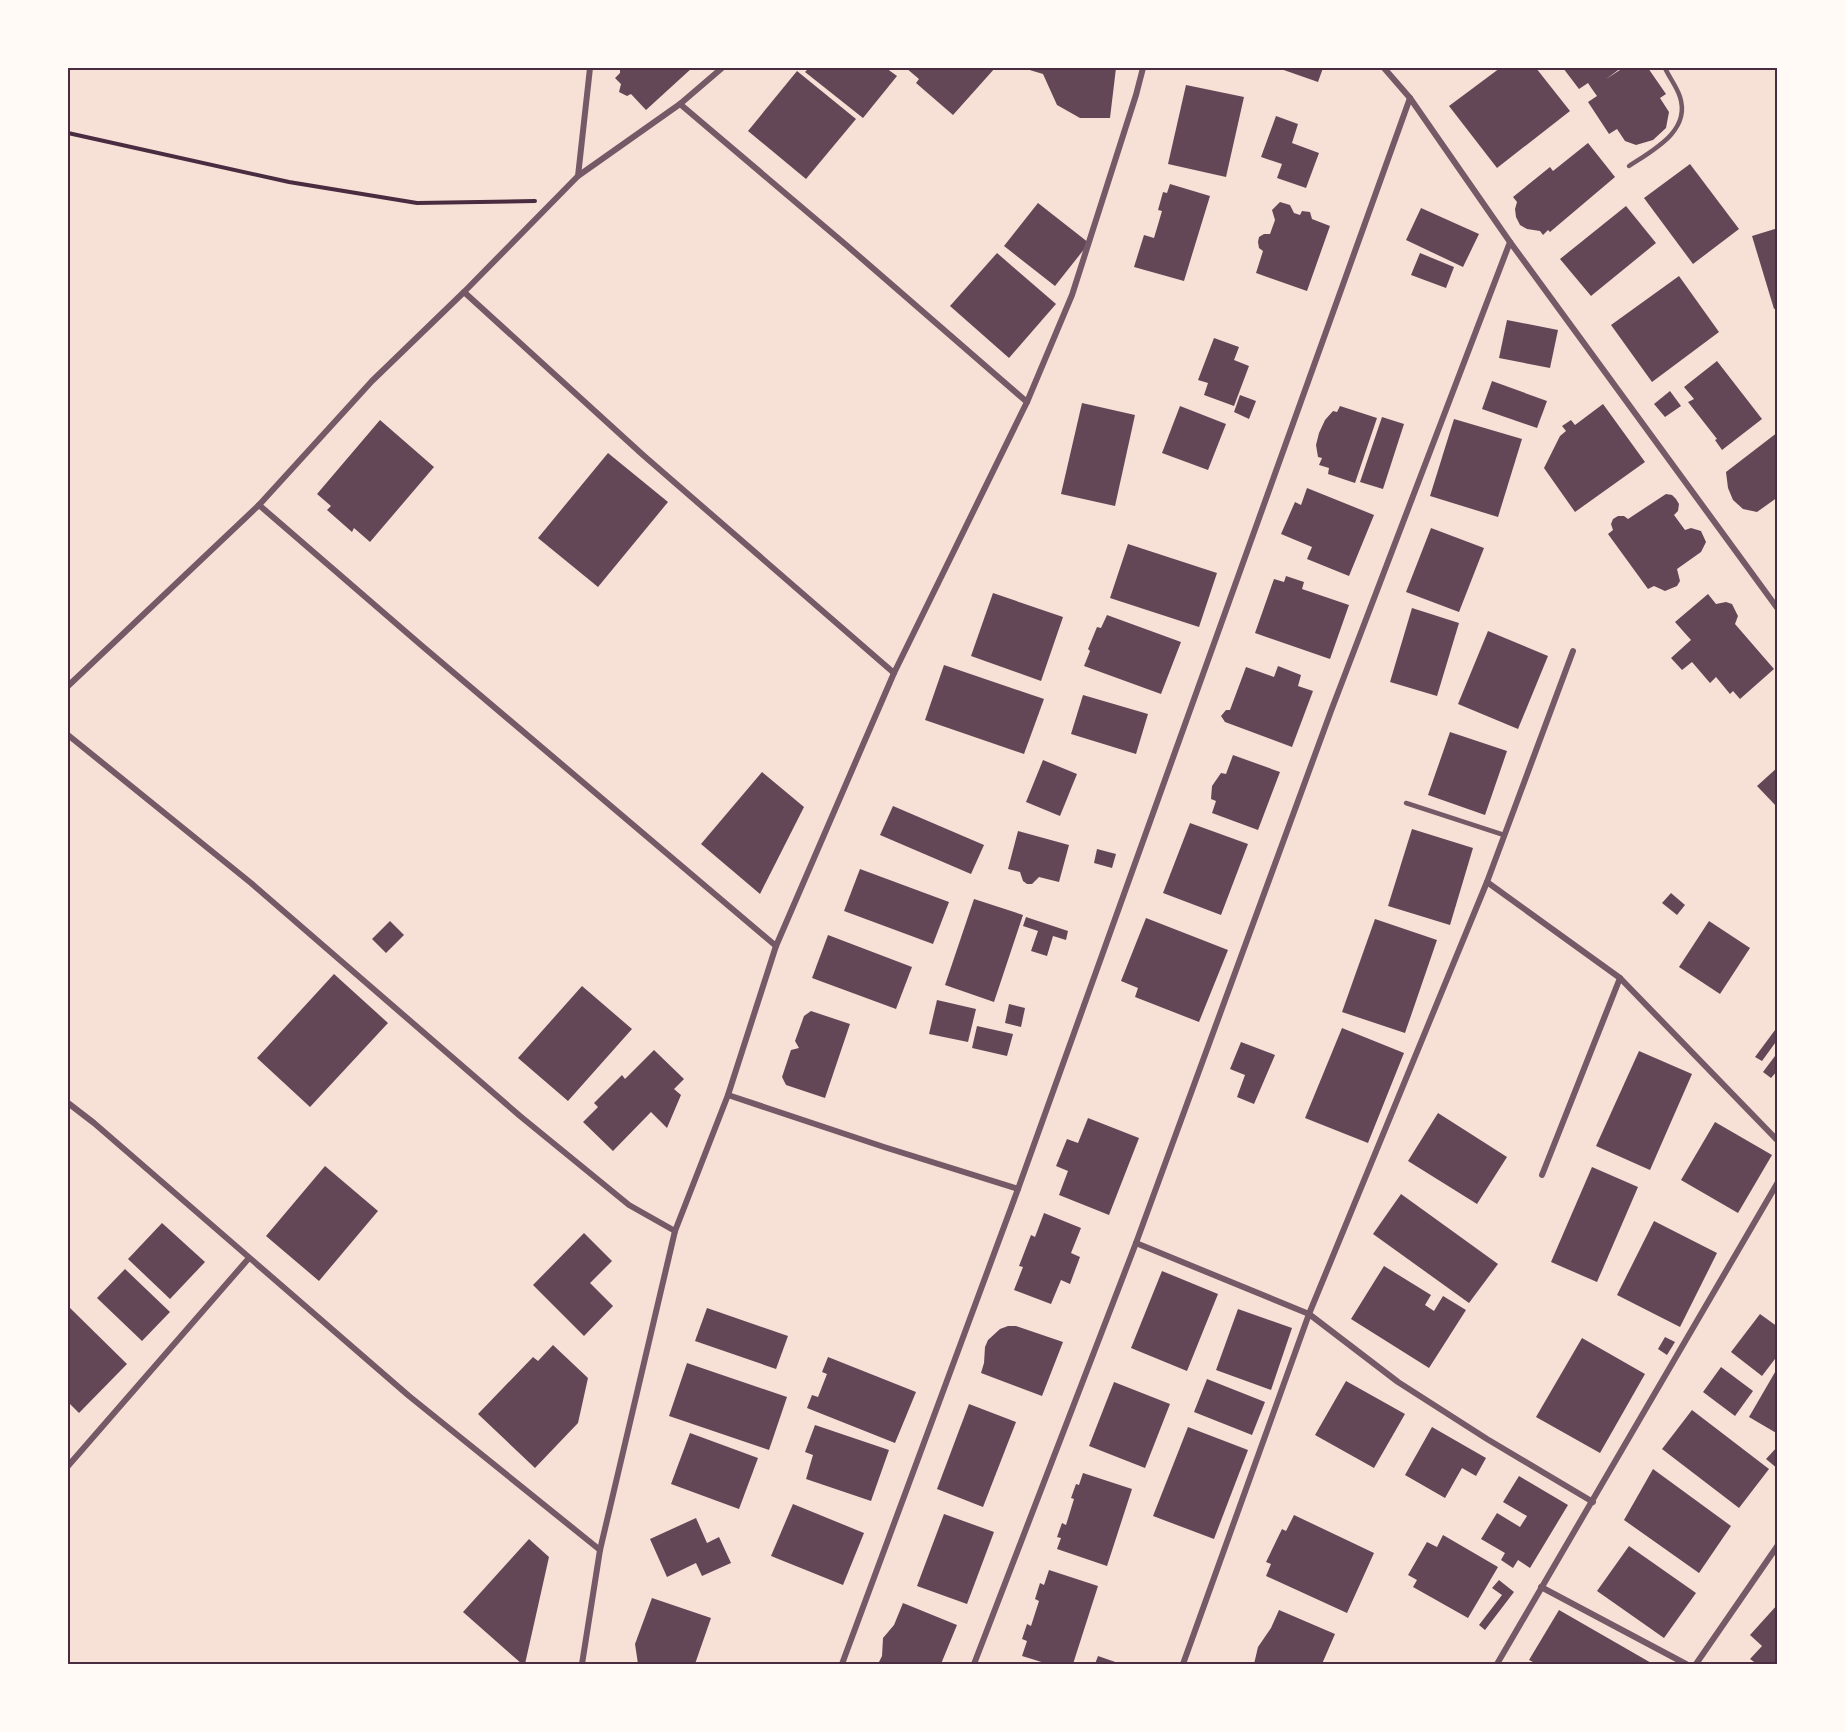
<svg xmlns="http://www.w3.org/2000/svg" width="1845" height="1732" viewBox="0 0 1845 1732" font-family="Arial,sans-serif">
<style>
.building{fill:#644757}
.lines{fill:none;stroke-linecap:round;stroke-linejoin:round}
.path{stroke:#4a2c40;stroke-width:4}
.service{stroke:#755966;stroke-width:4.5}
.minor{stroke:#755966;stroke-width:6}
.neatline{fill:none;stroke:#4a2c40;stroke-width:2}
</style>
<rect width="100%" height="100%" fill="#f7e1d7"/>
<!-- building -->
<g class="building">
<path d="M620,68H692L646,110L631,94L627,96L619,92L621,84L615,78L620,73Z"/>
<path d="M809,68H886L897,76L863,118L805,72Z"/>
<path d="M906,68H995L953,115L916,83L919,79Z"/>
<path d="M1023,68H1116L1110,118H1080L1057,105L1043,74Z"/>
<path d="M1278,68H1323L1318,82Z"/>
<path d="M1500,68H1536L1570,111L1497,168L1449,106Z"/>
<path d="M1563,68H1621L1606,79L1623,68H1648L1666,94L1660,98L1669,112L1666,128L1653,140L1636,145L1625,141L1617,129L1609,134L1588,102L1597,96L1592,89L1588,83L1579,89Z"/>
<path d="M797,71L856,119L806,179L748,131Z"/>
<path d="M1186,85L1244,97L1226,177L1168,164Z"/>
<path d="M1276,116L1298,124L1292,143L1319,153L1306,188L1277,178L1282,164L1261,157Z"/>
<path d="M1588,143L1615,177L1550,232L1548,230L1543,235L1540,231L1527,229L1520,225L1516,217L1515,209L1517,202L1513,197L1550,167L1553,171Z"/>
<path d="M1690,164L1739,229L1693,264L1644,198Z"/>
<path d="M1170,184L1210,196L1184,281L1134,267L1144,235L1154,238L1162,211L1158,210L1163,192L1167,193Z"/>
<path d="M1280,202L1290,205L1294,213L1300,215L1302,211L1310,212L1312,219L1330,226L1307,291L1256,273L1263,251L1259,248L1258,242L1259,237L1264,234H1270L1275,220L1272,210Z"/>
<path d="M1038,203L1089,243L1055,286L1004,246Z"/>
<path d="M1626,206L1656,243L1591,296L1560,259Z"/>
<path d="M1421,208L1479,234L1463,267L1406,240Z"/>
<path d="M1778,228V308L1774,309L1752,236Z"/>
<path d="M997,253L1056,304L1009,358L950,306Z"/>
<path d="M1420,253L1454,267L1446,288L1411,275Z"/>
<path d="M1679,276L1719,332L1652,382L1611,325Z"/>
<path d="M1507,320L1558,330L1550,368L1499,358Z"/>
<path d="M1214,338L1239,347L1234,360L1249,366L1234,406L1204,395L1208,383L1198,380Z"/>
<path d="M1717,361L1762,419L1722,450L1715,440L1717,439L1688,402L1694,399L1684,387Z"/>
<path d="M1492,381L1547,401L1537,428L1482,409Z"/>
<path d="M1670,391L1681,406L1665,417L1654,404Z"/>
<path d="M1240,395L1256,401L1249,419L1234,412Z"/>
<path d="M1082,403L1135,415L1115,506L1061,494Z"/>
<path d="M1603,404L1645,462L1575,512L1544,468L1560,436L1566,431L1562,426L1571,420L1575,425Z"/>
<path d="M1180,406L1226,424L1208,470L1162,453Z"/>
<path d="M1340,406L1377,418L1355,483L1328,474L1329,468L1319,465L1322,458L1318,457L1316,445L1319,433L1325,420L1333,411L1337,412Z"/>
<path d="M1382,417L1404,424L1383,489L1360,482Z"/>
<path d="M1454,419L1522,439L1498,517L1430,496Z"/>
<path d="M380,420L434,467L370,542L354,528L352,532L327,510L331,506L317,494Z"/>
<path d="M1778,432V497L1757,512L1743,509L1733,500L1728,488L1726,472Z"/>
<path d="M608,453L668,502L598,587L538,538Z"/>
<path d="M1307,488L1374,515L1349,576L1307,559L1312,547L1281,534L1295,502L1301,505Z"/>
<path d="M1666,494L1672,495L1676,499L1679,504L1678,511L1674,515L1685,530L1691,528L1701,531L1706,542L1701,552L1677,569L1680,581L1677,586L1665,591L1654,586L1648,589L1608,534L1613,530L1611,524L1613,519L1618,516H1624L1628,519Z"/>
<path d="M1431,528L1484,548L1459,612L1406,592Z"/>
<path d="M1128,544L1217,573L1199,627L1110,598Z"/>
<path d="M1286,576L1304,582L1302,589L1349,605L1330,659L1255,633L1274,579L1284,582Z"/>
<path d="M993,593L1063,617L1041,681L971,656Z"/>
<path d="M1708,594L1716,604L1726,602L1732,604L1738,616L1735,624L1774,669L1740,699L1733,691L1730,694L1716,677L1710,683L1692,662L1682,670L1671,658L1691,640L1675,622Z"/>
<path d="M1412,608L1459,623L1437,696L1390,682Z"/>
<path d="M1107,615L1181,642L1161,694L1084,666L1090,651L1088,649L1097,627L1101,628Z"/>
<path d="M1488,631L1548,656L1518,729L1458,704Z"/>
<path d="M944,665L1044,699L1024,754L925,720Z"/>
<path d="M1278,666L1301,675L1298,686L1313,691L1292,747L1225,722L1221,716L1226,710H1230L1246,667L1274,677Z"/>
<path d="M1083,695L1148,714L1136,754L1071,734Z"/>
<path d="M1450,732L1507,751L1485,815L1428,795Z"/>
<path d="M1233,755L1280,772L1258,830L1212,813L1216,801L1211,799L1212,786L1221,773L1226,774Z"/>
<path d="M1043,760L1077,774L1060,816L1026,802Z"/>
<path d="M1778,767V808L1757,786Z"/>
<path d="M762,772L804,807L760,894L701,844Z"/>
<path d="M893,806L984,845L971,874L880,835Z"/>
<path d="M1190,823L1248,844L1221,915L1163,893Z"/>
<path d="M1412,829L1473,848L1450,925L1388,906Z"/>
<path d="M1018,831L1069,845L1059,882L1039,877L1032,884H1027L1023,881L1020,872L1008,869Z"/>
<path d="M1097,849L1116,854L1112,868L1094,863Z"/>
<path d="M860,869L949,902L933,944L844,911Z"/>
<path d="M1671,893L1685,905L1677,915L1662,903Z"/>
<path d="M974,899L1023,915L994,1002L945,985Z"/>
<path d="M1026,917L1068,931L1066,940L1053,936L1047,956L1031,951L1038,931L1023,926Z"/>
<path d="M1146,918L1228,950L1199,1022L1135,997L1138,988L1121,981Z"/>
<path d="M1375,919L1437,940L1405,1033L1342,1012Z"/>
<path d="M390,921L404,935L386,953L372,939Z"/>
<path d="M1709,921L1750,948L1720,994L1679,967Z"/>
<path d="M828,935L912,967L896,1009L812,978Z"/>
<path d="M334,974L388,1023L310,1107L257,1058Z"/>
<path d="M582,986L632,1029L568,1101L518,1058Z"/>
<path d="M937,1000L976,1009L968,1042L929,1034Z"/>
<path d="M1009,1004L1025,1008L1021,1027L1005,1023Z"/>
<path d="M811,1011L850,1024L825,1098L786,1085L782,1077L791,1050L799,1048L795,1041L804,1016Z"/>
<path d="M977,1026L1013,1034L1007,1056L972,1048Z"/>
<path d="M1778,1026V1039L1762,1061L1755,1057Z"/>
<path d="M1342,1028L1404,1053L1368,1143L1305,1118Z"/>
<path d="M1241,1042L1275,1055L1254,1104L1237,1097L1245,1075L1230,1069Z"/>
<path d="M654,1050L684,1079L674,1089L681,1095L667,1128L651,1112L613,1151L583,1122L598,1107L594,1103L622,1075L625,1079Z"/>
<path d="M1639,1051L1692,1074L1650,1170L1596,1146Z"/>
<path d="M1778,1052V1070L1771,1078L1763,1072Z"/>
<path d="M1438,1113L1507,1157L1477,1204L1408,1161Z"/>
<path d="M1088,1118L1139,1138L1109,1215L1059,1195L1068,1171L1056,1166L1067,1139L1078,1143Z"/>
<path d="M1715,1122L1772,1155L1738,1213L1681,1180Z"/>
<path d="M325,1166L378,1211L319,1281L266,1236Z"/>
<path d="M1592,1167L1638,1187L1597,1282L1551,1262Z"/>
<path d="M1401,1194L1498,1264L1469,1303L1373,1234Z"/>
<path d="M1044,1213L1081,1228L1071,1253L1080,1257L1070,1284L1061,1280L1051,1304L1014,1290L1023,1267L1019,1266L1031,1235L1035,1237Z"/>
<path d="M1654,1221L1717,1253L1680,1327L1617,1295Z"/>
<path d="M162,1223L205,1262L170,1299L128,1259Z"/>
<path d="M584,1233L612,1261L590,1283L613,1306L584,1336L533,1285Z"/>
<path d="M1384,1266L1431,1295L1425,1305L1434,1311L1443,1296L1466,1310L1429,1368L1351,1319Z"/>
<path d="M125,1269L170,1312L142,1341L97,1298Z"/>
<path d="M1162,1271L1218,1294L1187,1371L1131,1348Z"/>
<path d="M68,1306L127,1364L79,1413L68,1402Z"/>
<path d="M707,1308L788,1336L776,1369L695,1341Z"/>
<path d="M1238,1309L1292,1328L1271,1390L1216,1370Z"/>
<path d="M1760,1314L1778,1327V1355L1762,1376L1731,1352Z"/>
<path d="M1008,1326H1016L1063,1342L1042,1396L981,1373L984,1363L985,1347L988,1340L1000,1329Z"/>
<path d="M1665,1337L1675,1342L1667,1355L1658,1349Z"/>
<path d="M1582,1338L1645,1374L1600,1453L1536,1417Z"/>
<path d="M553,1345L588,1378L578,1423L535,1468L478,1414L533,1357L538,1361Z"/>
<path d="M828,1357L916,1392L895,1443L807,1408L812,1395L818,1397L827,1374L822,1372Z"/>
<path d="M687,1363L787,1397L769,1450L669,1416Z"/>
<path d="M1721,1367L1753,1391L1735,1416L1703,1392Z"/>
<path d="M1778,1367V1434L1749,1417Z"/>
<path d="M1207,1379L1265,1402L1252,1435L1194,1412Z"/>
<path d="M1346,1381L1405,1414L1374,1468L1315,1435Z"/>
<path d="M1114,1382L1170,1404L1145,1468L1089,1446Z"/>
<path d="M969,1404L1016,1422L983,1507L937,1489Z"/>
<path d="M1692,1410L1769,1469L1739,1508L1662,1449Z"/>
<path d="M815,1425L889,1450L871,1501L806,1479L813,1455L805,1452Z"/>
<path d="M1188,1427L1248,1450L1214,1539L1153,1516Z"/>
<path d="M1432,1427L1486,1458L1476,1476L1462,1468L1445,1498L1405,1475Z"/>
<path d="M690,1433L758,1458L739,1509L671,1484Z"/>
<path d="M1778,1446V1469L1766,1459Z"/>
<path d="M1653,1469L1731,1526L1699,1573L1624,1520Z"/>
<path d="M1083,1473L1132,1489L1107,1566L1057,1549L1061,1538L1057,1537L1062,1523L1066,1525L1074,1499L1071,1498L1076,1484L1079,1485Z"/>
<path d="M1519,1476L1568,1505L1530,1568L1518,1560L1513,1568L1501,1560L1505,1553L1481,1539L1497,1513L1520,1527L1527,1516L1503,1502Z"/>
<path d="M793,1504L864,1533L843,1585L771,1556Z"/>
<path d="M944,1514L994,1532L967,1604L917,1586Z"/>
<path d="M1294,1515L1374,1553L1347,1613L1266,1576L1271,1564L1266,1562L1282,1529L1286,1531Z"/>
<path d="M696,1518L707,1543L719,1537L731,1563L702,1576L696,1563L667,1577L650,1539Z"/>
<path d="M1443,1535L1498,1567L1468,1618L1413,1587L1417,1580L1408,1575L1427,1542L1437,1547Z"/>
<path d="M529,1539L549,1557L525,1664H522L463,1612Z"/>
<path d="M1629,1546L1696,1593L1664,1638L1597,1591Z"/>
<path d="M1049,1570L1098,1586L1073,1664H1048L1022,1656L1027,1641L1022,1639L1027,1624L1031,1626L1039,1601L1035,1599L1040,1583L1044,1585Z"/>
<path d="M1499,1580L1514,1592L1485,1630L1479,1625L1502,1595L1492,1588Z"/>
<path d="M652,1598L711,1618L695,1664H638L635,1644Z"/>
<path d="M903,1603L957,1625L941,1664H878L882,1656L883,1638L894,1625Z"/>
<path d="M1778,1604V1664H1757L1750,1659L1762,1646L1750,1635Z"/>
<path d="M1279,1610L1335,1634L1322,1664H1254L1258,1647L1271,1628Z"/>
<path d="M1559,1610L1653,1664H1537L1529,1660Z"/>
<path d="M1098,1656L1121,1664H1095Z"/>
</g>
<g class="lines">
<!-- path -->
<path class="path" d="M68,133L289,182L417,203L535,201"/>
<!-- service -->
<g class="service">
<path d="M1629,166C1653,150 1691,131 1680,97C1677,87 1669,77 1665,68"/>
<path d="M1406,803L1504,835"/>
</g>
<!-- minor -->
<g class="minor">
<path d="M1384,68L1410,98L1510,242L1778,609"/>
<path d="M680,104L845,244L1027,402"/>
<path d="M578,176L590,68"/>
<path d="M464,292L643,455L894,673"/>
<path d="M259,505L421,645L776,946"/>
<path d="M68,686L259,505L372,381L464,292L578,176L680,104L722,68"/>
<path d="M68,735L251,883L520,1116L629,1205L675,1231"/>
<path d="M1487,882L1620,978L1778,1141"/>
<path d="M728,1095L884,1147L1018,1189"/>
<path d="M68,1103L94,1123L409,1396L600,1550"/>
<path d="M1542,1175L1620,978"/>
<path d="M1136,1243L1309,1314L1398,1382L1487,1439L1593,1502"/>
<path d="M68,1466L249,1258"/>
<path d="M1541,1587L1686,1664"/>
<path d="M582,1664L600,1550L675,1231L728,1095L776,946L894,673L1027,402L1072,295L1136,95L1143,68"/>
<path d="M842,1664L1018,1189L1410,98"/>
<path d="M974,1664L1136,1243L1331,711L1510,242"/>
<path d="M1183,1664L1309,1314L1487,882L1573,651"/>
<path d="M1497,1664L1778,1182"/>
<path d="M1696,1664L1778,1545"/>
</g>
</g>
<!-- border -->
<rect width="1845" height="1732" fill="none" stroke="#fffaf5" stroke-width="138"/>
<rect x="69" y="69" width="1707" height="1594" class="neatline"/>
</svg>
